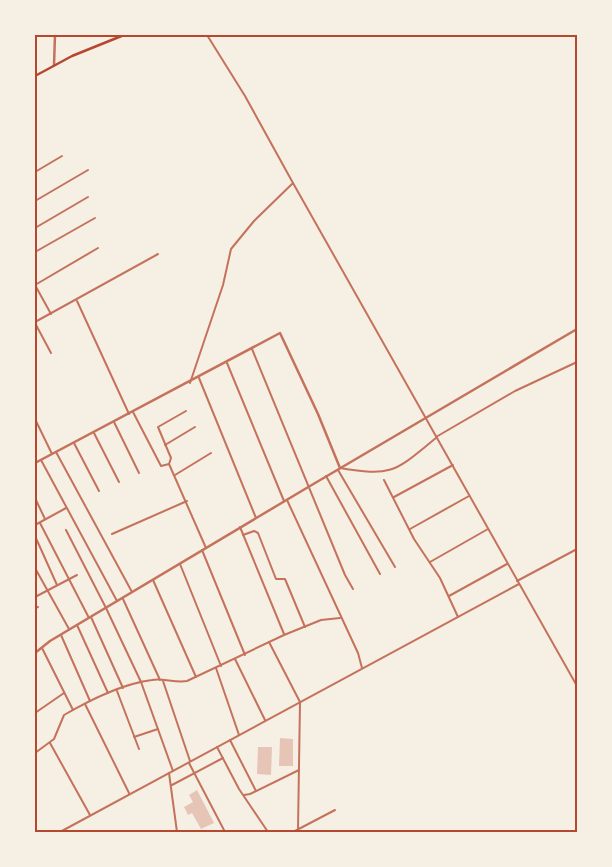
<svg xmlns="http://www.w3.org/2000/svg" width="612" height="867" viewBox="0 0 612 867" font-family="'Fira Sans',sans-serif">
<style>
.building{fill:#e6c5b7}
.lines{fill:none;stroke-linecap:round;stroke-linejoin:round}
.minor{stroke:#c5725c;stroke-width:2}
.tertiary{stroke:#c5725c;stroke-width:2.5}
.secondary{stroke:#b5482f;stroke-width:2.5}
.neatline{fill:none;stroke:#b5482f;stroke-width:2}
</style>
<rect width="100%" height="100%" fill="#f6efe4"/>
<!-- building -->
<g class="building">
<path d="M280,738L293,739V766H279Z"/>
<path d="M258,747H272L271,775L257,774Z"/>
<path d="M197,790L214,823L201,829L192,813L188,815L184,807L193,802L189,795Z"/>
</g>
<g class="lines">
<!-- minor -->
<g class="minor">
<path d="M35,172L62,156"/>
<path d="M293,183L577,686"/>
<path d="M35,201L88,170"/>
<path d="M35,228L88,197"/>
<path d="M35,252L95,218"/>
<path d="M35,285L98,248"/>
<path d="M35,285L51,314"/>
<path d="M77,301L129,414"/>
<path d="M35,322L158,254"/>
<path d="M35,323L51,353"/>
<path d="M252,349L345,575L353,589"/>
<path d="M227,363L284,501"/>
<path d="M199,378L256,518"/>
<path d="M190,383L223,285L231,249L254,221L293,183L245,96L207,35"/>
<path d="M186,411L158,427L171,458L169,464L206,548"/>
<path d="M133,412L161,466L169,464"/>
<path d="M35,419L52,454"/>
<path d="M114,422L139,473"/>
<path d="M94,433L119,482"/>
<path d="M436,437L515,391L577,362"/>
<path d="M74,443L99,491"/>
<path d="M165,445L195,427"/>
<path d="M56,452L132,592"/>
<path d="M41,460L117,601"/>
<path d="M340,468C394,477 395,471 436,438"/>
<path d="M338,470L395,567"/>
<path d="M175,475L211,453"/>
<path d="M326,476L380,574"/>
<path d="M384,480L414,539L440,578L458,617"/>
<path d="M394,497L453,465"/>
<path d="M35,498L45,519"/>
<path d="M287,500L358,653L362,668"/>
<path d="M40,523L89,618"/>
<path d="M35,525L66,508"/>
<path d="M240,527L284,634"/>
<path d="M410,529L469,496"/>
<path d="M66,530L106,608L141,682L173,771"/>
<path d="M112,534L187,501"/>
<path d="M243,535L254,531L258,533L276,579H285L305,627"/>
<path d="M35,536L57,585"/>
<path d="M202,550L245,655"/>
<path d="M430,562L488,529"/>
<path d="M180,564L221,666"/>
<path d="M35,568L69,629"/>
<path d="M153,580L196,677"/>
<path d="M517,581L577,549"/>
<path d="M449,596L507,564"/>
<path d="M35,597L77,575"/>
<path d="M123,599L160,680"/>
<path d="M35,608L38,607"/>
<path d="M91,617L123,688"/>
<path d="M77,625L108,693"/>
<path d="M61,635L90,701"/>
<path d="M269,642L300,702L298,830"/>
<path d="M42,648L73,710"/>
<path d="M235,659L265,720"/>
<path d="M216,668L239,735"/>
<path d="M163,681L190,761"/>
<path d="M117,691L139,749"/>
<path d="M85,704L129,793"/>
<path d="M35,713L64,693"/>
<path d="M134,737L158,729"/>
<path d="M230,740L256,791"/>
<path d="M50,743L90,815"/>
<path d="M217,747L239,789L268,832"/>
<path d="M35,753L54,739L64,715C90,700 121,684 152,680C163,678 175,683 187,681L284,635L321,620L340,618"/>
<path d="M189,763L225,832"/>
<path d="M169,773L177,832"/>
<path d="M172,785L223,758"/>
<path d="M244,795L250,794L299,770"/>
<path d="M60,832L519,584"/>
<path d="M293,832L335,810"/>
</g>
<!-- tertiary -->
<g class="tertiary">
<path d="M54,65L55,35"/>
<path d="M35,463L280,333L318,414L340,468"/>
<path d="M35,653L50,641L310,486L577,329"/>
</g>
<!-- secondary -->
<path class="secondary" d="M35,76L72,56L124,35"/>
</g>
<!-- border -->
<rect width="612" height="867" fill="none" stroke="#f6efe4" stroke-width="72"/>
<rect x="36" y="36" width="540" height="795" class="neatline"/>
</svg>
